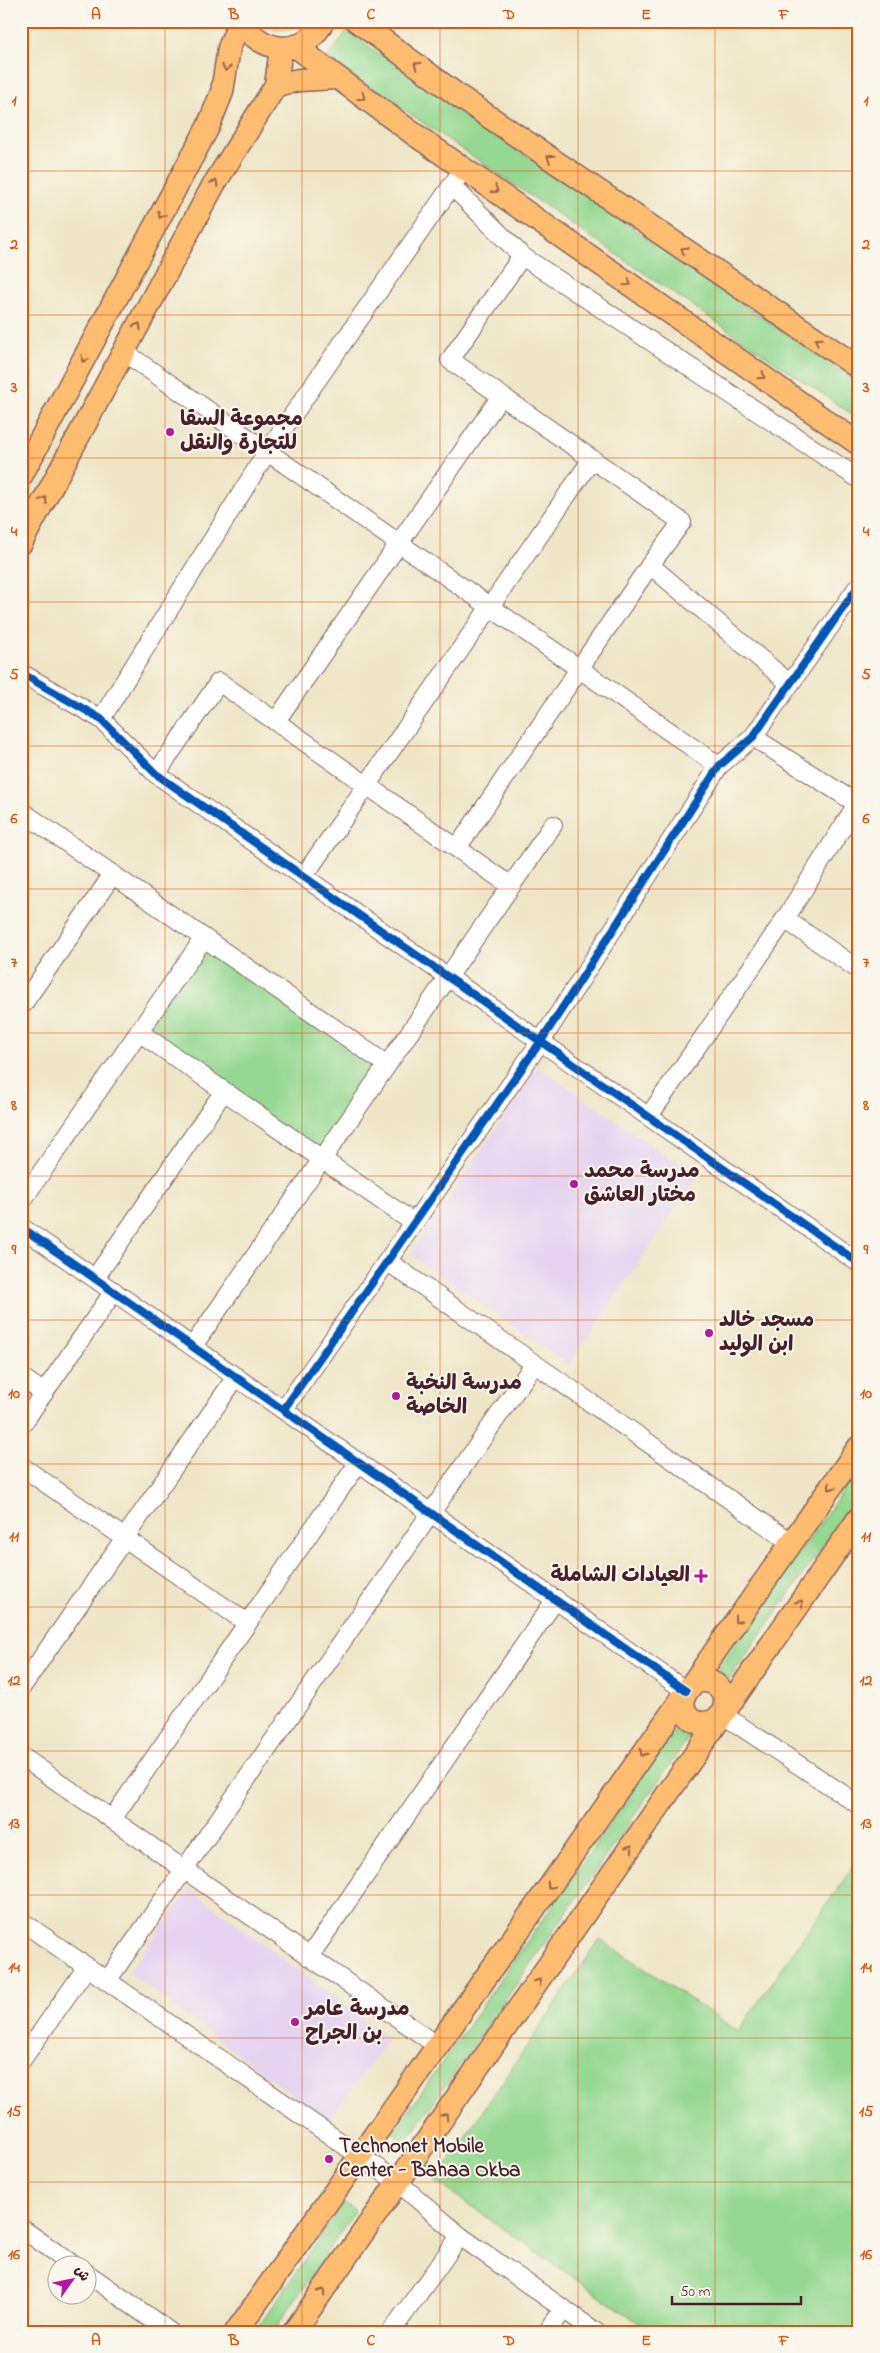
<svg xmlns="http://www.w3.org/2000/svg" width="880" height="2353" viewBox="0 0 880 2353" font-family="'Indie Flower','Playpen Sans Arabic',sans-serif">
<style>
.built{fill:#e5d3f1}
.grass{fill:url(#grass-tufts);stroke:#6f7c5e}
.green{fill:#94d891;stroke:#6f7c5e}
.lines{fill:none;stroke-linecap:round;stroke-linejoin:round}
.minor-casing{stroke:#836461;stroke-width:20}
.major-casing{stroke:#836461;stroke-width:25}
.minor{stroke:#fff;stroke-width:18}
.major{stroke:#febc71;stroke-width:22}
.cycleway-casing{stroke:#fbf7ec;stroke-width:11}
.cycleway{stroke:#0057b8;stroke-width:8}
.oneway{stroke:#9b664a}
.grid{fill:none;stroke:#e0560e;stroke-width:1;stroke-opacity:0.55}
.poi-dot{fill:#b5179e;stroke:#fbf7ec;stroke-width:2}
.labels{text-anchor:middle;dominant-baseline:central;stroke-width:4;stroke-linejoin:round;paint-order:stroke}
.poi-label{font-size:21px;font-weight:bold;fill:#4a1f2b;stroke:#fbf7ec;text-anchor:start}
.neatline{fill:none;stroke:#e0560e;stroke-width:2}
.grid-label{font-size:16px;text-anchor:middle;font-weight:bold;fill:#e0560e}
</style>
<defs>
<pattern id="grass-tufts" width="24" height="20" patternUnits="userSpaceOnUse" patternTransform="scale(1.25)"><rect width="24" height="20" fill="#94d891"/><path d="M3 7l-1-3M5 7V3M7 7l1-3M15 17l-1-3M17 17v-4M19 17l1-3" fill="none" stroke="#81b97d"/></pattern>
</defs>
<rect width="100%" height="100%" fill="#fbf7ec"/>
<filter id="ink" filterUnits="userSpaceOnUse"><feTurbulence type="fractalNoise" baseFrequency=".02" numOctaves="2"/><feDisplacementMap in="SourceGraphic" scale="10" xChannelSelector="R" yChannelSelector="G"/><feConvolveMatrix kernelMatrix="1 2 1 2 8 2 1 2 1" color-interpolation-filters="sRGB"/></filter>
<filter id="wash" filterUnits="userSpaceOnUse"><feTurbulence type="fractalNoise" baseFrequency=".0096" numOctaves="4" result="noise"/><feDisplacementMap in="SourceGraphic" scale="20" xChannelSelector="R" yChannelSelector="G"/><feGaussianBlur stdDeviation="1.12" result="paint"/><feColorMatrix in="noise" values="0 0 0 0 0 0 0 0 0 0 0 0 0 0 0 0 0 1.4 0 .05"/><feComposite in="paint" operator="in"/></filter>
<g filter="url(#wash)">
<rect width="100%" height="100%" fill="#eee5c6"/>
<!-- built -->
<g class="built">
<path d="M538,1067L697,1177L569,1365L410,1255Z"/>
<path d="M190,1889L389,2038L328,2121L128,1972Z"/>
</g>
<!-- grass -->
<path class="grass" d="M262,21H303C291,33 273,35 262,21Z"/>
<!-- green -->
<g class="green">
<path d="M347,31L859,384V419L328,58Z"/>
<path d="M204,938L387,1065L322,1159L139,1032Z"/>
<path d="M859,1468V1495L725,1685L713,1676Z"/>
<path d="M682,1721L694,1730L405,2143L393,2133Z"/>
<path d="M859,1858V2332H652L435,2181L600,1939L738,2031Z"/>
<path d="M344,2203L355,2211L273,2332H255Z"/>
</g>
</g>
<g filter="url(#ink)">
<g class="lines">
<defs>
<g id="minor">
<path d="M452,186L522,256L859,479"/>
<path d="M124,352L719,766"/>
<path d="M650,565L790,684"/>
<path d="M21,673L101,719L156,774L859,1263"/>
<path d="M101,719L267,452L464,168"/>
<path d="M276,721L501,396"/>
<path d="M753,737L859,805"/>
<path d="M156,774L219,682L511,886"/>
<path d="M21,811L387,1065"/>
<path d="M457,848L650,565L682,522L450,360L522,256"/>
<path d="M304,876L592,459"/>
<path d="M785,919L859,970"/>
<path d="M21,1007L113,874"/>
<path d="M139,1032L414,1223"/>
<path d="M649,1116L785,919L857,804"/>
<path d="M21,1202L204,938"/>
<path d="M21,1227L686,1691"/>
<path d="M387,1261L792,1543"/>
<path d="M95,1278L224,1091"/>
<path d="M193,1346L553,825"/>
<path d="M21,1377L44,1393"/>
<path d="M284,1409L541,1041L719,766L753,737L859,585"/>
<path d="M21,1426L114,1291"/>
<path d="M21,1466L247,1623"/>
<path d="M21,1688L236,1377"/>
<path d="M722,1714L859,1805"/>
<path d="M21,1756L438,2046"/>
<path d="M112,1819L359,1462"/>
<path d="M21,1921L399,2183L460,2236L596,2332"/>
<path d="M309,1957L556,1599"/>
<path d="M107,1981L534,1364"/>
<path d="M21,2061L87,1967"/>
<path d="M21,2228L75,2266"/>
<path d="M88,2274L170,2332"/>
<path d="M391,2332L460,2236"/>
<path d="M547,2332L564,2309"/>
</g>
<g id="major">
<path d="M241,21C260,54 306,59 323,21"/>
<path d="M357,21L460,97L859,368"/>
<path d="M295,46L411,132L859,444"/>
<path d="M276,85L299,80L336,78"/>
<path d="M21,476L208,127L222,92L229,48L240,21"/>
<path d="M21,543L213,186L276,85L281,48"/>
<circle cx="704" cy="1702" r="21"/>
<path d="M236,2332L859,1447"/>
<path d="M294,2332L859,1518"/>
</g>
</defs>
<!-- minor casing -->
<use href="#minor" class="minor-casing"/>
<!-- major casing -->
<use href="#major" class="major-casing"/>
<!-- minor -->
<use href="#minor" class="minor"/>
<!-- major -->
<use href="#major" class="major"/>
<defs>
<g id="cycleway">
<path d="M21,673L101,719L156,774L859,1263"/>
<path d="M21,1227L686,1691"/>
<path d="M284,1409L541,1041L719,766L753,737L859,585"/>
</g>
</defs>
<!-- cycleway casing -->
<use href="#cycleway" class="cycleway-casing"/>
<!-- cycleway -->
<use href="#cycleway" class="cycleway"/>
</g>
<!-- one-way arrows -->
<defs><path id="oneway-chevron" d="M-2-3.5L2.5 0L-2 3.5" fill="none" stroke-width="1.6" stroke-linecap="round" stroke-linejoin="round" transform="scale(1.25)"/></defs>
<g class="oneway">
<use href="#oneway-chevron" transform="translate(417 65) rotate(-144)"/>
<use href="#oneway-chevron" transform="translate(226 68) rotate(99)"/>
<use href="#oneway-chevron" transform="translate(362 97) rotate(36)"/>
<use href="#oneway-chevron" transform="translate(550 158) rotate(-146)"/>
<use href="#oneway-chevron" transform="translate(215 183) rotate(-59)"/>
<use href="#oneway-chevron" transform="translate(495 190) rotate(35)"/>
<use href="#oneway-chevron" transform="translate(161 215) rotate(118)"/>
<use href="#oneway-chevron" transform="translate(684 250) rotate(-146)"/>
<use href="#oneway-chevron" transform="translate(628 283) rotate(35)"/>
<use href="#oneway-chevron" transform="translate(138 326) rotate(-62)"/>
<use href="#oneway-chevron" transform="translate(818 341) rotate(-146)"/>
<use href="#oneway-chevron" transform="translate(84 359) rotate(118)"/>
<use href="#oneway-chevron" transform="translate(762 376) rotate(35)"/>
<use href="#oneway-chevron" transform="translate(44 500) rotate(-62)"/>
<use href="#oneway-chevron" transform="translate(831 1487) rotate(125)"/>
<use href="#oneway-chevron" transform="translate(800 1603) rotate(-55)"/>
<use href="#oneway-chevron" transform="translate(737 1620) rotate(126)"/>
<use href="#oneway-chevron" transform="translate(643 1753) rotate(125)"/>
<use href="#oneway-chevron" transform="translate(630 1848) rotate(-55)"/>
<use href="#oneway-chevron" transform="translate(550 1886) rotate(125)"/>
<use href="#oneway-chevron" transform="translate(538 1982) rotate(-55)"/>
<use href="#oneway-chevron" transform="translate(445 2116) rotate(-55)"/>
<use href="#oneway-chevron" transform="translate(322 2292) rotate(-55)"/>
</g>
</g>
<!-- grid -->
<path class="grid" d="M165,21V2332M302,21V2332M440,21V2332M578,21V2332M715,21V2332M21,171H859M21,315H859M21,458H859M21,602H859M21,746H859M21,889H859M21,1033H859M21,1176H859M21,1320H859M21,1464H859M21,1607H859M21,1751H859M21,1895H859M21,2038H859M21,2182H859"/>
<!-- markers -->
<g class="poi-dot">
<circle cx="170" cy="432" r="5"/>
<circle cx="574" cy="1184" r="5"/>
<circle cx="709" cy="1333" r="5"/>
<circle cx="396" cy="1396" r="5"/>
<path d="M698.5 1568.5h5v5h5v5h-5v5h-5v-5h-5v-5h5z"/>
<circle cx="295" cy="2022" r="5"/>
<circle cx="329" cy="2159" r="5"/>
</g>
<g class="labels">
<!-- poi labels -->
<g class="poi-label">
<text x="180" y="420">مجموعة السقا<tspan x="180" dy="24">للتجارة والنقل</tspan></text>
<text x="584" y="1172">مدرسة محمد<tspan x="584" dy="24">مختار العاشق</tspan></text>
<text x="719" y="1321">مسجد خالد<tspan x="719" dy="24">ابن الوليد</tspan></text>
<text x="406" y="1384">مدرسة النخبة<tspan x="406" dy="24">الخاصة</tspan></text>
<text x="690" y="1576" text-anchor="end">العيادات الشاملة</text>
<text x="305" y="2010">مدرسة عامر<tspan x="305" dy="24">بن الجراح</tspan></text>
<text x="339" y="2147">Technonet Mobile<tspan x="339" dy="24">Center - Bahaa Okba</tspan></text>
</g>
</g>
<!-- margin -->
<rect width="880" height="2353" fill="none" stroke="#fbf7ec" stroke-width="55"/>
<!-- north arrow -->
<g transform="translate(72 2280) rotate(57)"><circle r="24" fill="#fbf7ec" stroke="#b4a19f"/>
<path d="M0-4L9 19L0 12L-9 19Z" fill="#b5179e"/>
<text y="-8" font-size="14" font-weight="bold" text-anchor="middle" fill="#4a1f2b">ش</text>
</g>
<!-- scale -->
<path d="M672 2296v8h129v-8" fill="none" stroke="#4a1f2b" stroke-width="2.5"/>
<text x="680" y="2296" font-size="15" fill="#4a1f2b" stroke="#fbf7ec" stroke-width="4" paint-order="stroke">50 m</text>
<rect x="28" y="28" width="824" height="2298" class="neatline"/>
<g class="grid-label">
<text x="96" y="19">A</text>
<text x="234" y="19">B</text>
<text x="371" y="19">C</text>
<text x="509" y="19">D</text>
<text x="646" y="19">E</text>
<text x="784" y="19">F</text>
<text x="14" y="105">1</text>
<text x="866" y="105">1</text>
<text x="14" y="249">2</text>
<text x="866" y="249">2</text>
<text x="14" y="392">3</text>
<text x="866" y="392">3</text>
<text x="14" y="536">4</text>
<text x="866" y="536">4</text>
<text x="14" y="679">5</text>
<text x="866" y="679">5</text>
<text x="14" y="823">6</text>
<text x="866" y="823">6</text>
<text x="14" y="967">7</text>
<text x="866" y="967">7</text>
<text x="14" y="1110">8</text>
<text x="866" y="1110">8</text>
<text x="14" y="1254">9</text>
<text x="866" y="1254">9</text>
<text x="14" y="1398">10</text>
<text x="866" y="1398">10</text>
<text x="14" y="1541">11</text>
<text x="866" y="1541">11</text>
<text x="14" y="1685">12</text>
<text x="866" y="1685">12</text>
<text x="14" y="1828">13</text>
<text x="866" y="1828">13</text>
<text x="14" y="1972">14</text>
<text x="866" y="1972">14</text>
<text x="14" y="2116">15</text>
<text x="866" y="2116">15</text>
<text x="14" y="2259">16</text>
<text x="866" y="2259">16</text>
<text x="96" y="2345">A</text>
<text x="234" y="2345">B</text>
<text x="371" y="2345">C</text>
<text x="509" y="2345">D</text>
<text x="646" y="2345">E</text>
<text x="784" y="2345">F</text>
</g>
</svg>
